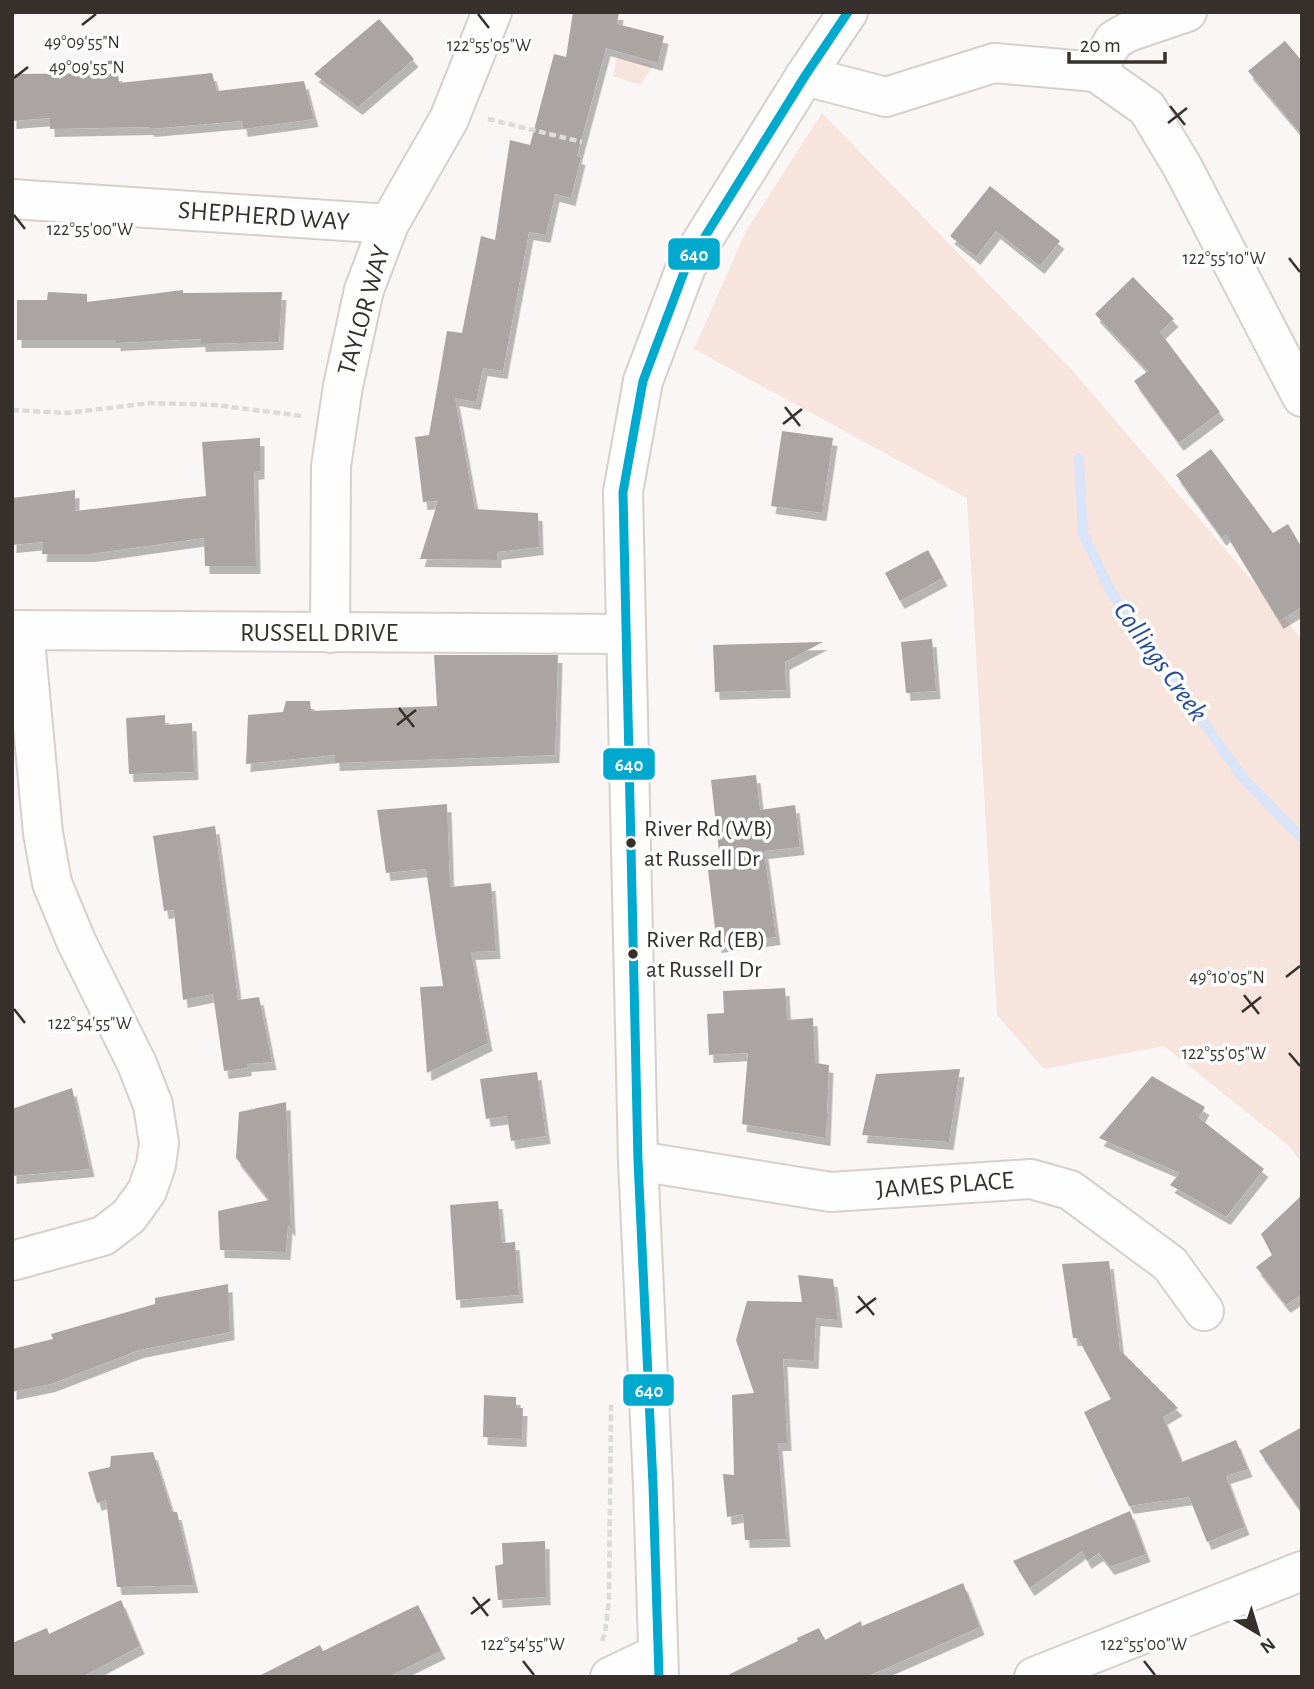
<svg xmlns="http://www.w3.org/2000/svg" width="1314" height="1689" viewBox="0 0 1314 1689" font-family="'Alegreya Sans',sans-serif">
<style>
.green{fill:#f7e4dd}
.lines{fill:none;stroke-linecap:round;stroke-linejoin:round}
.stream{stroke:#d9e4f8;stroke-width:10}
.building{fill:#aaa5a2;filter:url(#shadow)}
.minor-casing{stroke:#d5d0ce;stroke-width:42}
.tertiary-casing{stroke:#d5d0ce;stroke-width:42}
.path{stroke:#dcdbda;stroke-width:4.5;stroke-dasharray:7 3.5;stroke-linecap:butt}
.minor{stroke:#fefefe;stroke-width:38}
.tertiary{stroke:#fefefe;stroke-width:38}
.bus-1-casing{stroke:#fff;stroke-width:14}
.bus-1{stroke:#00a9ce;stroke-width:9}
.ticks{fill:none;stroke:#37312d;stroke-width:2.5}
.bus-dot{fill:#37312d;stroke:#fff;stroke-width:2.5}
.labels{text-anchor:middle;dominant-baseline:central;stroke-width:7;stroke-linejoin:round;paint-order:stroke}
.bus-label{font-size:24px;fill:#37312d;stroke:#fff;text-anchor:start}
.street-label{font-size:26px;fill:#37312d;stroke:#fff}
.water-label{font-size:28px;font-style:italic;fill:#234b9f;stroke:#fff}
.ticks-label{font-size:18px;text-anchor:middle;fill:#37312d;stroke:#fff;stroke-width:7;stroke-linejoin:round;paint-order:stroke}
.line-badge{stroke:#fff;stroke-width:2.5}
.badge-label{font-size:19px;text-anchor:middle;font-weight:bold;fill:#fff}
</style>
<defs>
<filter id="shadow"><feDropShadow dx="4.5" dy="8" stdDeviation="0" flood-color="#0004"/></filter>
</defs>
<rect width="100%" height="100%" fill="#faf6f5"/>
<!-- green -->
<g class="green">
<path d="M617,57L653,66L640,85L613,76Z"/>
<path d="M822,113L1073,371L1302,639V1163L1289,1146L1164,1046L1044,1069L997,1015L967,498L694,349L746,231Z"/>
</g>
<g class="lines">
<!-- stream -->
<path class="stream" d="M1079,458L1083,534L1111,592L1243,778L1302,838"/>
</g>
<!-- building -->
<g class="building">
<path d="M573,12H619L617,24L664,36L658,63L606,48L577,156L581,157L571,198L555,194L546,235L529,232L503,371L483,368L476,402L455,398L475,509L538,513L539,547L497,552V560L420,559L438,501L423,502L415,437L429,435L447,331L462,333L481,236L495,240L510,140L530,145L554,54L566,57Z"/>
<path d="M379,19L414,59L358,107L314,74Z"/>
<path d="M1285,41L1302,61V135L1248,71Z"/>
<path d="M118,73L119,83L212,73L217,91L304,81L314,119L243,129L242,121L150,129L149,127L50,129V118L12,121V74Z"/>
<path d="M990,186L1060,241L1040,266L996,231L976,257L950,236Z"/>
<path d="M1133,277L1174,319L1160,332L1220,412L1179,443L1134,381L1148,371L1095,314Z"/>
<path d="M183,290V293L282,292L279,342L201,344V339L116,343V340H17V300H47L48,292L87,294V302Z"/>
<path d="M782,431L833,438L822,513L771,506Z"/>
<path d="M260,438V471L254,472L256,566H205L204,538L90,554H42L43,542L12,545V498L75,490V511L206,496L202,442Z"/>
<path d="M1211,449L1273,533L1288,524L1302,548V607L1279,621L1226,534L1222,538L1176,475Z"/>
<path d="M928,550L943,578L900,601L885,573Z"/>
<path d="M932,639L936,691L906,693L901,642Z"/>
<path d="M823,642L785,662L786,690L715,692L713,645Z"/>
<path d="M434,655H558L555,755L335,763V755L246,764L248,715L283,712L286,701H310L311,711L437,706Z"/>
<path d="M165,715V725L192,723L194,772L129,774L126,718Z"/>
<path d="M756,775L760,810L795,805L800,847L764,851L776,937L717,945L708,870L721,869L711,780Z"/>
<path d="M447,804L450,887L491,883L496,951L471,952L488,1043L427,1073L420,987L443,986L426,869L386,873L377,810Z"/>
<path d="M215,826L238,1000L259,997L272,1062L247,1064V1068L224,1071L213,994L183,1000L174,910L164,911L153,836Z"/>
<path d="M785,988L787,1020L813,1018L815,1063L829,1065L826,1138L742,1124L748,1053L709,1055L707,1014L724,1013L723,991Z"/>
<path d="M960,1069L949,1142L862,1135L876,1074Z"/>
<path d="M537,1072L546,1136L511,1141L507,1116L486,1119L480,1079Z"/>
<path d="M1152,1076L1205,1107L1199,1118L1264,1169L1226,1217L1170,1185L1180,1173L1099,1138Z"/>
<path d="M72,1088L90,1169L12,1176V1109Z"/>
<path d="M286,1102L291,1229L288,1225L286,1252L220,1250L218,1211L269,1200L236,1158L239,1112Z"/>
<path d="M1302,1195V1294L1286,1305L1256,1267L1272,1255L1261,1234Z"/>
<path d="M498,1201L502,1243L515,1242L519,1295L456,1300L450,1205Z"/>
<path d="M1109,1261L1120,1350L1178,1408L1163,1417L1182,1462L1236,1440L1248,1469L1226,1476L1245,1527L1207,1542L1189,1497L1129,1506L1084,1412L1111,1399L1078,1338H1073L1062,1264Z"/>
<path d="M798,1275L833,1279L838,1320L816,1318L814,1361L783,1359L787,1443H778L786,1539L745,1540L743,1514L727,1517L723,1474L734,1475L732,1395L754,1393L736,1340L747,1301L802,1302Z"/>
<path d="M228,1284L230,1332L139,1350L51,1384L12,1392V1349L53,1339L51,1334L155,1304V1298Z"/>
<path d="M484,1395L516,1397V1408H523L522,1439L483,1437Z"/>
<path d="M1302,1427V1513L1259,1451Z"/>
<path d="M153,1452L172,1512H177L194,1585L117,1587L106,1500L97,1503L88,1472L110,1467L111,1456Z"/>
<path d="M1130,1511L1146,1554L1110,1567L1099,1553L1087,1561L1082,1551L1030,1588L1013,1561Z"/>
<path d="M545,1541L546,1597L498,1600L495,1566L503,1564L502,1543Z"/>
<path d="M963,1583L980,1627L880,1671L865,1677H724L798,1641L797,1638L819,1628L825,1640L861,1621L862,1626Z"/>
<path d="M121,1600L140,1646L82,1677H12V1643L47,1628L49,1634Z"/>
<path d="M418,1605L441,1651L388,1677H257L320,1645L323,1651Z"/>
</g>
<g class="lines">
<defs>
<g id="minor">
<path d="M1096,72L1114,40L1128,32L1187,12"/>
<path d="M805,76L886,97L994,63L1096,72L1147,108L1182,166L1302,397"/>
<path d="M12,199L389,224"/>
<path d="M12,630L626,634"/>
<path d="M330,633L331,466L343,386L364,290L389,224L449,119L492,12"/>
<path d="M638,1161L831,1192L1031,1179L1070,1190L1170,1264L1204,1311"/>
<path d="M12,1261L103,1236L129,1216L147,1191L156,1165L159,1143L153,1105L137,1064L76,941L52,883L43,833L24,630"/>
<path d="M1034,1677L1302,1571"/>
</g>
<g id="tertiary">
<path d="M610,1677L658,1654"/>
<path d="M659,1677L653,1485L638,1161L623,492L643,381L686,267L805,76L848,12"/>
</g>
</defs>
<!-- minor casing -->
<use href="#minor" class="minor-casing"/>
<!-- tertiary casing -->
<use href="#tertiary" class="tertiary-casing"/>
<!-- path -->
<g class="path">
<path d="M488,119L582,142"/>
<path d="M12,410L67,413L150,403L216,405L302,416"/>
<path d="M602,1641L605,1633L609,1601L611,1405"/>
</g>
<!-- minor -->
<use href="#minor" class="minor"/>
<!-- tertiary -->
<use href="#tertiary" class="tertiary"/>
<defs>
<path id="bus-1" d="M659,1677L653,1485L638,1161L623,492L643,381L686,267L805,76L848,12"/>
</defs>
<!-- bus-1 casing -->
<use href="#bus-1" class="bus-1-casing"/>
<!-- bus-1 -->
<use href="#bus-1" class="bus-1"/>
</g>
<!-- ticks -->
<path class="ticks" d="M478,14L489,28M82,25L96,14M14,78L28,67M1170,106L1185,125M1168,123L1187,108M14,215L25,229M1289,258L1300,272M785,407L800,426M783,424L802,409M399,708L414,727M397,725L416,710M1286,977L1300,966M1244,995L1259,1014M14,1009L25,1023M1242,1012L1261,997M1289,1053L1300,1066M858,1296L874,1315M856,1313L876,1298M473,1597L488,1616M471,1614L490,1599M523,1661L534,1675M1144,1661L1155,1675"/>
<!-- markers -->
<g class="bus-dot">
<circle cx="631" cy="843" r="6"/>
<circle cx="633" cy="954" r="6"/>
</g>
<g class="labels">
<!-- bus labels -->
<g class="bus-label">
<text x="644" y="829">River Rd (WB)<tspan x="644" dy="30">at Russell Dr</tspan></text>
<text x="646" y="940">River Rd (EB)<tspan x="646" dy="30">at Russell Dr</tspan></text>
</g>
<!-- street labels -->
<g class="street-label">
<text transform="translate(264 216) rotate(4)">SHEPHERD WAY</text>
<text transform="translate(364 310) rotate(-74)">TAYLOR WAY</text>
<text x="319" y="633">RUSSELL DRIVE</text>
<text transform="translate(945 1185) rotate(-4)">JAMES PLACE</text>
</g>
<!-- water labels -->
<g class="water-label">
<text transform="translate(1160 662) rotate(54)">Collings Creek</text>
</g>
</g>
<g class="ticks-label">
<text x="82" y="48">49°09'55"N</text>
<text x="489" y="51">122°55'05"W</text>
<text x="87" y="73">49°09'55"N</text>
<text x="90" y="235">122°55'00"W</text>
<text x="1224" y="264">122°55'10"W</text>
<text x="1227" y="983">49°10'05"N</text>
<text x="90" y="1029">122°54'55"W</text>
<text x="1224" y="1059">122°55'05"W</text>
<text x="523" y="1650">122°54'55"W</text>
<text x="1144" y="1650">122°55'00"W</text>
</g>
<g class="line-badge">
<rect x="667" y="237" width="54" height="34" rx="7" fill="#00a9ce"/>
<rect x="602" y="747" width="54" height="34" rx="7" fill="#00a9ce"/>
<rect x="622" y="1373" width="53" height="34" rx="7" fill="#00a9ce"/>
</g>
<g class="badge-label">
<text x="694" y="261">640</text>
<text x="629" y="771">640</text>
<text x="649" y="1397">640</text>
</g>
<!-- border -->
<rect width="1314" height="1689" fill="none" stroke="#37312d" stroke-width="28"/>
<!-- north arrow -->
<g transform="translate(1258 1633) rotate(142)" stroke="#ffffff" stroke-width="5" paint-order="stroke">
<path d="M0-5L12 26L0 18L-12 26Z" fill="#37312d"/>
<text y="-10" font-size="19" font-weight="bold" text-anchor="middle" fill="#37312d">N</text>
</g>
<!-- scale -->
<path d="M1069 52v10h96v-10" fill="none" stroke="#37312d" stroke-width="3.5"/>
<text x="1080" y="52" font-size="21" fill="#37312d" stroke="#ffffff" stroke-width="5" paint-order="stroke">20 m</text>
</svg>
